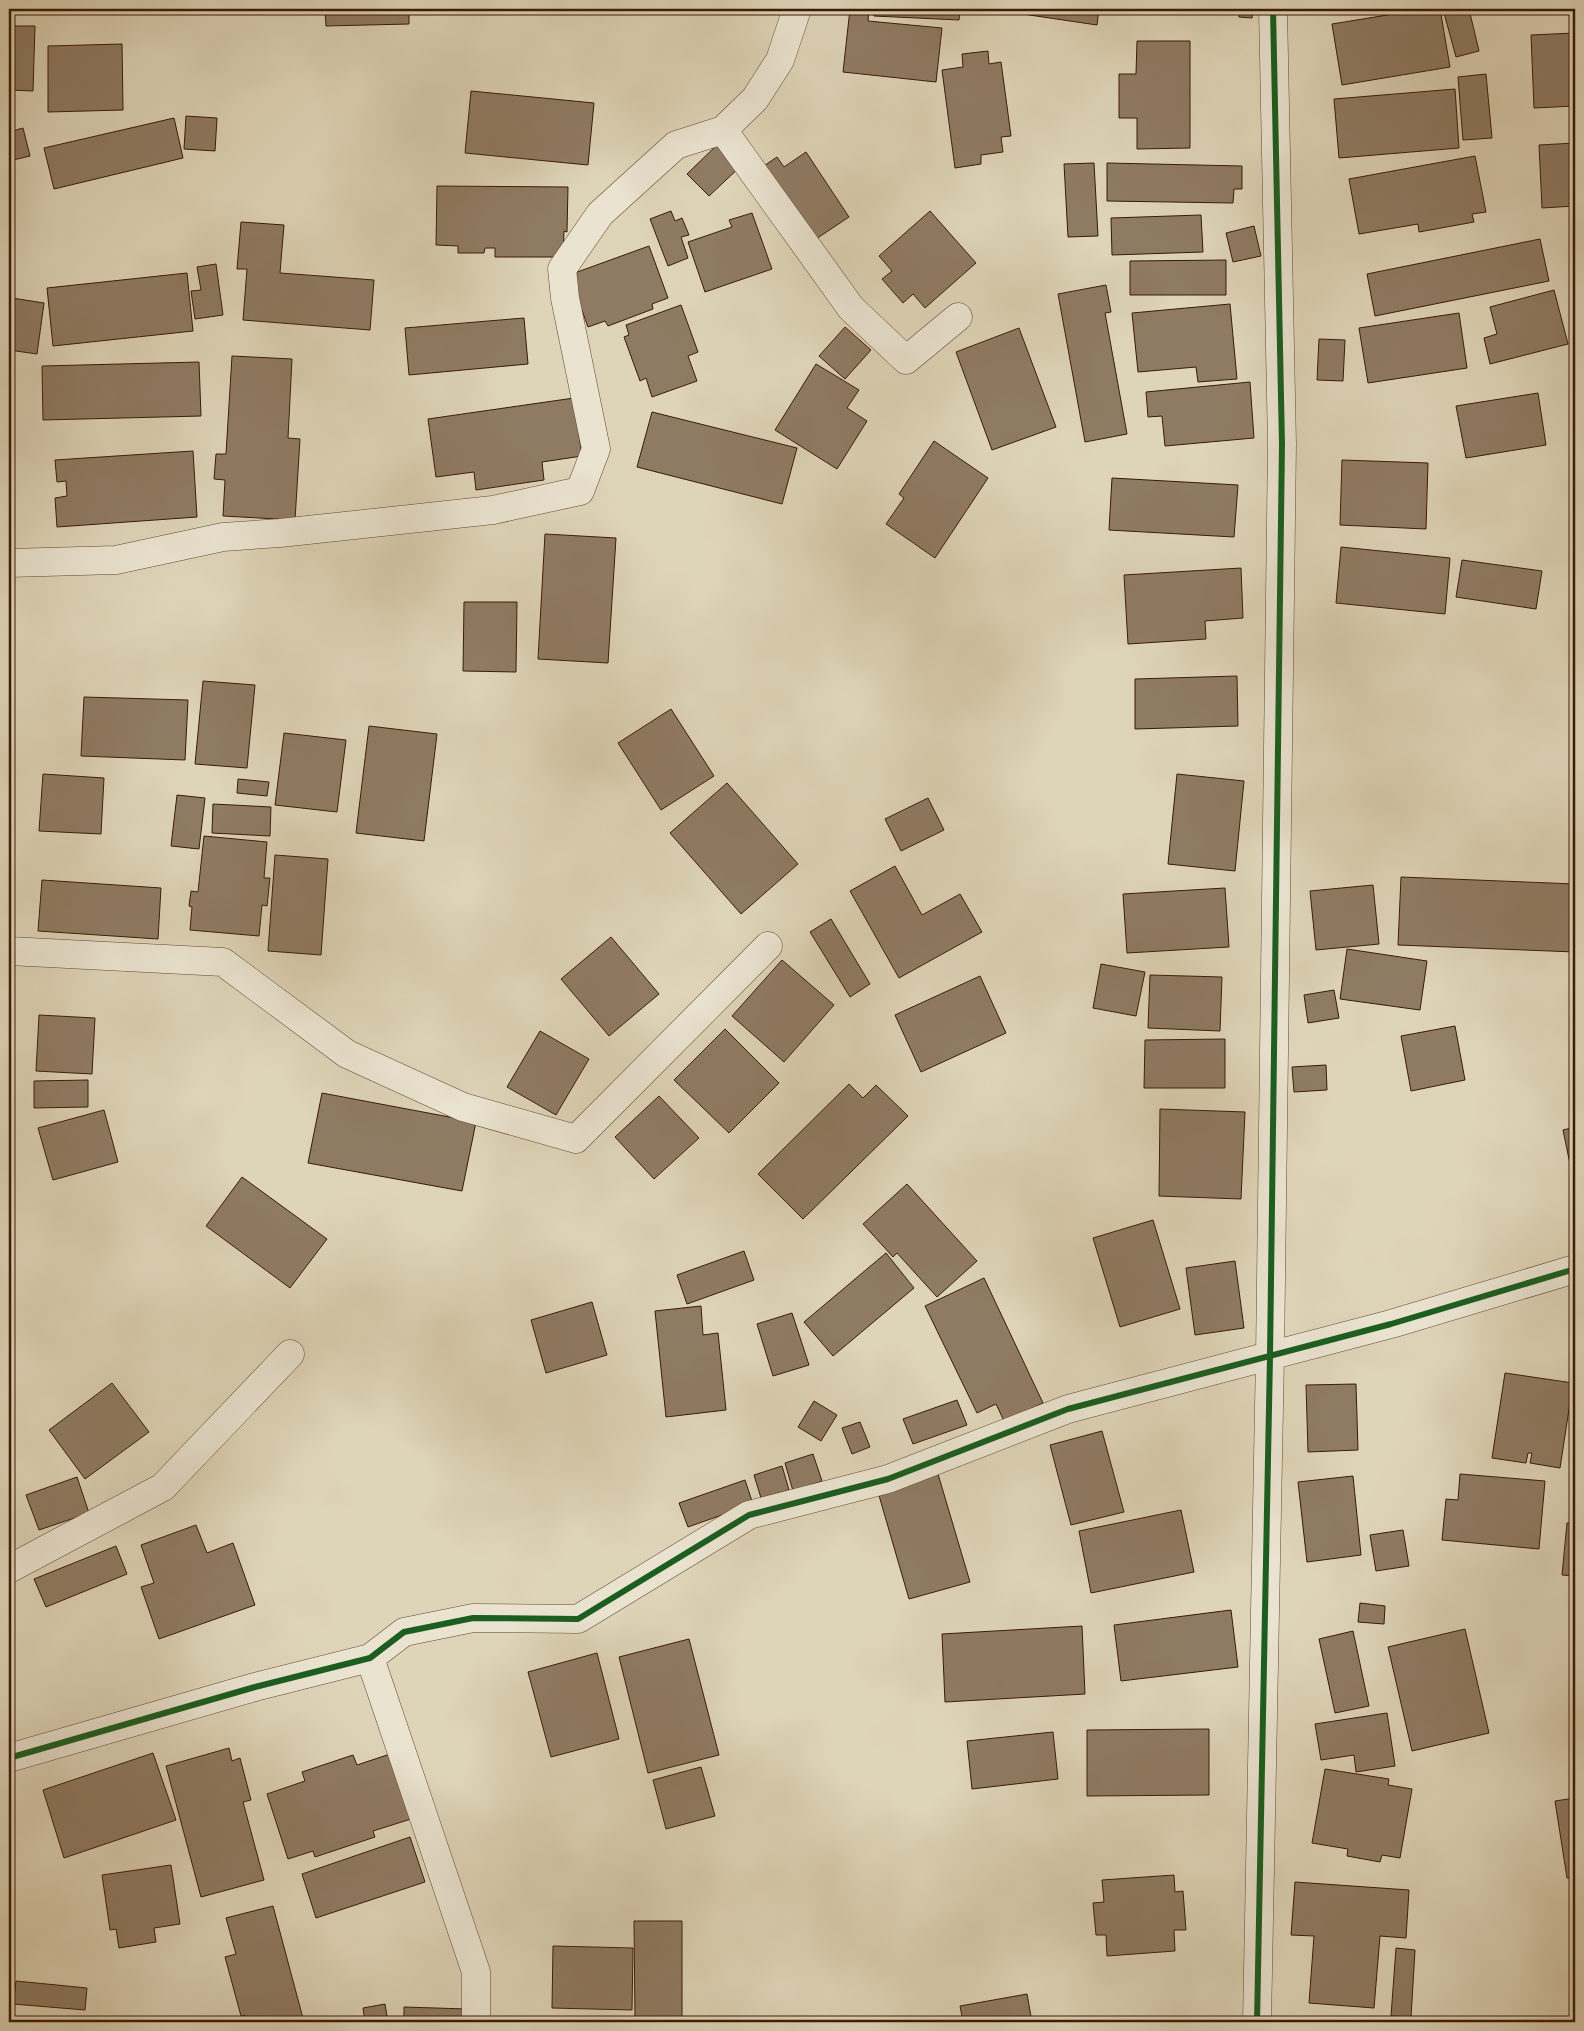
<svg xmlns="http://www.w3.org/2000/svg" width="1584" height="2031" viewBox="0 0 1584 2031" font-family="Alegreya,serif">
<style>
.building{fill:#8f7b63;stroke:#3a1a07}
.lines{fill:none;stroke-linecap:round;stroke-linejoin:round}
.street-casing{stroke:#634833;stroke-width:29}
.street{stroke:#eae3d0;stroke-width:28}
.cycleway-casing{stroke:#eae3d0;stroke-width:9}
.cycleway{stroke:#1b5e20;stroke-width:6}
</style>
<rect width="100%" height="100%" fill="#ded4b7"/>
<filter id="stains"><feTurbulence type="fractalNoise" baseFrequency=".004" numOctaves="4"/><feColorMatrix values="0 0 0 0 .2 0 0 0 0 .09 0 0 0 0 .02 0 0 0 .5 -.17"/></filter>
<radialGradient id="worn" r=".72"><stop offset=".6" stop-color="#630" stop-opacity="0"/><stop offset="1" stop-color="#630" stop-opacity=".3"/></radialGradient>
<!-- building -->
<g class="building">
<path d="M325,9H409V24L326,26Z"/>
<path d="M850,9H869L868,21L942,28L936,82L843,72Z"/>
<path d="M874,9H960L959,20L874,16Z"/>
<path d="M1017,9H1099L1097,25L1016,13Z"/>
<path d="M1239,9H1253L1252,18L1239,17Z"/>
<path d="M1424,9H1440L1450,67L1342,85L1332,24Z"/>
<path d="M1462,9H1469L1479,51L1456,57L1444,13Z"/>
<path d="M9,26H35L33,91L9,90Z"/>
<path d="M1575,33V106L1534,108L1531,35Z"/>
<path d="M1137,41H1190V148L1137,149V118H1119V74H1136Z"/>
<path d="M122,44L123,110L48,112V46Z"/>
<path d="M988,51L989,64L1001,62L1011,136L1001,137L1003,152L981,155V164L955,168L942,70L963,67L962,54Z"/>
<path d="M1486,74L1492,138L1463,140L1458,77Z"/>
<path d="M1455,89L1459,148L1339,158L1334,99Z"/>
<path d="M471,91L594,103L588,165L465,153Z"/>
<path d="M186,116L217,118L215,151L184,149Z"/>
<path d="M174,118L183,158L54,189L44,148Z"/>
<path d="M23,128L30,156L9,161V132Z"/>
<path d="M721,141L742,165L709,196L687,174Z"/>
<path d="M1575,143V206L1542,208L1539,145Z"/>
<path d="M806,152L849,217L807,245L758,170L777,157L784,167Z"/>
<path d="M1475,156L1486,212L1472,214L1474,222L1419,232L1418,224L1359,234L1349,179Z"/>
<path d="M1094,163L1098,236L1068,237L1064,164Z"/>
<path d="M1107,163L1242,166V189H1234L1233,203L1107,201Z"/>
<path d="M437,186L568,187L567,232L564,231L563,257H495V248H485L484,253H458V246L436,245Z"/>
<path d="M671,211L675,221L682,218L689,235L681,237L688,258L668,266L650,219Z"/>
<path d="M930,211L976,263L925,308L913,294L903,303L882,279L892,271L879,256Z"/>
<path d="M752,213L772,269L705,292L688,242L732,227L729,220Z"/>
<path d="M1201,215L1203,252L1112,255L1111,218Z"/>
<path d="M241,222L284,225L280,273L374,280L370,330L243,320L247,269H237Z"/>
<path d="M1254,226L1261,256L1233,262L1226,233Z"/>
<path d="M1540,239L1549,281L1375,316L1367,274Z"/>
<path d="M649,246L668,298L652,304L653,309L608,326L605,321L588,327L569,275Z"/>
<path d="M1226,260V295H1130V261Z"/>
<path d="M216,264L223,315L195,319L191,291L201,290L197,267Z"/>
<path d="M187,273L193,331L53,346L47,288Z"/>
<path d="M1106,285L1111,312L1105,313L1127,434L1085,442L1058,294Z"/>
<path d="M1554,290L1568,344L1490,364L1484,338L1497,334L1490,307Z"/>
<path d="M12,298L44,303L37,354L9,350V322Z"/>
<path d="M1230,304L1237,379L1198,382L1196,367L1138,372L1132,313Z"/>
<path d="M681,305L698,352L688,356L697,381L652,397L646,378L640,381L624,337L629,335L626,325Z"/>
<path d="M1459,313L1467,368L1368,383L1359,328Z"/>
<path d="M524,318L528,364L409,375L405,328Z"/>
<path d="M845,327L871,350L845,379L819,356Z"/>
<path d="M1019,328L1056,427L992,450L956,352Z"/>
<path d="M1319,339L1345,340L1343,381L1317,380Z"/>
<path d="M232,356L292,359L288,438L300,439L295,520L223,516L225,480L214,479L216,454H226Z"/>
<path d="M199,362L201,416L43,420L42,366Z"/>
<path d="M816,364L859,390L847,408L867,421L837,469L775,430Z"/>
<path d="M1250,382L1254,438L1165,446L1162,416L1148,417L1146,392Z"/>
<path d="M1538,393L1546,445L1466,458L1456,406Z"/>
<path d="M574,398L582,456L542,462L544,480L476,490L474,472L436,477L428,419Z"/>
<path d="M652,412L797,448L782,504L637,467Z"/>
<path d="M934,441L988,478L935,558L886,524L904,498L899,494Z"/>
<path d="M193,451L197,517L57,527L55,498L67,496L66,481L57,482L55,460Z"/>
<path d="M1342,460L1428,463L1426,529L1340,525Z"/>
<path d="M1112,478L1238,485L1234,537L1109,530Z"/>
<path d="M545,534L616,538L608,663L538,659Z"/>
<path d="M1341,547L1450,558L1445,614L1336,603Z"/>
<path d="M1462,560L1542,571L1536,609L1456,597Z"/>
<path d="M1241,568L1243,618L1205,621L1206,639L1128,644L1124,575Z"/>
<path d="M464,602H517L516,672L463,671Z"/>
<path d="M1237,676L1238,726L1135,729V679Z"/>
<path d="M203,681L255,685L247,768L195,764Z"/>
<path d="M84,697L188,700L185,760L81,756Z"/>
<path d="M671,709L714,776L661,810L618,743Z"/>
<path d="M369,726L437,734L424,841L356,833Z"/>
<path d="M284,733L346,740L337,812L275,805Z"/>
<path d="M43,774L104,778L101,834L39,831Z"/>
<path d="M1177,774L1244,781L1235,871L1168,864Z"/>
<path d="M238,779L269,782L267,796L237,793Z"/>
<path d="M727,783L798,864L741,914L670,833Z"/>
<path d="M177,795L205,798L199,849L171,846Z"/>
<path d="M928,798L944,830L901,851L885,819Z"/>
<path d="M213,804L271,807L270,836L212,833Z"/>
<path d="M204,836L267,842L264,878H270L267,906L262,905L259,936L190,930L192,907L189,906L191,891L198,892Z"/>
<path d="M275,855L328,859L321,955L268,951Z"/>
<path d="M895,866L922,915L960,894L982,932L899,978L850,891Z"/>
<path d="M1401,877L1575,884V952L1398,945Z"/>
<path d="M42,880L161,888L158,939L38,931Z"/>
<path d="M1373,885L1379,944L1316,950L1310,891Z"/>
<path d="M1225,888L1229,947L1127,953L1123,894Z"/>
<path d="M831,919L870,984L850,997L810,932Z"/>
<path d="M611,937L659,994L609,1036L561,979Z"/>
<path d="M1347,949L1427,961L1420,1010L1340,999Z"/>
<path d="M782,960L834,1005L784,1062L732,1016Z"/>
<path d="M1101,964L1145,972L1136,1016L1093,1008Z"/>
<path d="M1150,975L1222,977L1220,1031L1148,1028Z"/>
<path d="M980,976L1006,1033L921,1072L895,1015Z"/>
<path d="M1334,990L1339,1018L1308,1023L1304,995Z"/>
<path d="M39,1015L95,1018L92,1074L36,1071Z"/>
<path d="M1455,1026L1465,1080L1411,1091L1401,1036Z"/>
<path d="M725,1029L779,1083L729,1133L674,1080Z"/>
<path d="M540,1031L589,1059L556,1115L507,1087Z"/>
<path d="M1225,1039V1088H1144L1145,1040Z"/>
<path d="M1326,1065L1327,1090L1294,1092L1292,1067Z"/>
<path d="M88,1080V1107L34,1108V1081Z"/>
<path d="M849,1084L863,1098L876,1085L908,1116L803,1219L758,1174Z"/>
<path d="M322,1093L476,1122L462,1191L308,1163Z"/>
<path d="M659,1096L699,1138L654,1179L615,1137Z"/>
<path d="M1160,1109L1245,1112L1241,1199L1159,1196Z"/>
<path d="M104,1110L118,1162L53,1180L38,1128Z"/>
<path d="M1575,1127V1188L1563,1130Z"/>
<path d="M242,1177L327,1239L290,1288L206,1226Z"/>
<path d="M907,1184L977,1261L937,1297L897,1253L893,1257L863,1224Z"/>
<path d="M1153,1220L1180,1309L1120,1327L1093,1238Z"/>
<path d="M744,1251L754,1280L687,1304L677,1275Z"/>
<path d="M886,1253L914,1288L833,1356L804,1322Z"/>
<path d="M1235,1261L1244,1328L1195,1335L1186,1268Z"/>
<path d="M984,1278L1043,1403L1004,1421L996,1404L977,1413L925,1306Z"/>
<path d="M592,1302L607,1355L546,1373L531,1320Z"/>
<path d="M701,1306L703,1335L718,1333L726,1410L666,1417L655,1311Z"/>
<path d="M792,1313L809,1365L773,1376L757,1324Z"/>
<path d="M1505,1373L1573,1383L1560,1468L1530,1463L1532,1453H1528L1526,1463L1492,1458Z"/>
<path d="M112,1383L149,1432L85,1479L49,1430Z"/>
<path d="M1356,1384L1358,1450L1308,1452L1306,1385Z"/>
<path d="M957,1400L967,1425L913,1444L903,1419Z"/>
<path d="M814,1401L837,1415L821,1441L798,1427Z"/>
<path d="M860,1422L870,1447L852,1454L842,1428Z"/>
<path d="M1102,1431L1124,1512L1071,1525L1050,1445Z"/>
<path d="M813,1454L822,1481L793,1491L785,1463Z"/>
<path d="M782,1466L789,1490L761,1498L754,1475Z"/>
<path d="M938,1474L970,1582L909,1599L878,1492Z"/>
<path d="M1460,1474L1545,1481L1539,1549L1442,1540L1446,1499L1458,1500Z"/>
<path d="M1353,1476L1361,1555L1307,1562L1298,1482Z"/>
<path d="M77,1477L89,1513L39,1530L26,1495Z"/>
<path d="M745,1480L753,1504L688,1527L679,1503Z"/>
<path d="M1181,1510L1194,1572L1091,1593L1079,1531Z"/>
<path d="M1567,1523H1575V1576L1562,1575Z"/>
<path d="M196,1525L207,1553L233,1543L255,1605L159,1639L141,1587L154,1583L141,1545Z"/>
<path d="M1403,1530L1409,1566L1376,1571L1370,1535Z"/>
<path d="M116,1546L127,1574L46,1607L34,1579Z"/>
<path d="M1360,1603L1385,1606L1384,1624L1358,1622Z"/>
<path d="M1231,1610L1238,1667L1121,1681L1114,1625Z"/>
<path d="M1082,1626L1085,1694L945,1702L942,1634Z"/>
<path d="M1465,1629L1489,1733L1412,1751L1388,1647Z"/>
<path d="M1353,1631L1369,1706L1335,1713L1319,1639Z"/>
<path d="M689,1639L719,1755L648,1773L619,1657Z"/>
<path d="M597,1653L619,1739L551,1757L528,1672Z"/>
<path d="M1387,1713L1395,1766L1356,1772L1354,1755L1321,1760L1315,1724Z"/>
<path d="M1209,1729V1795L1087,1796V1730Z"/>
<path d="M1053,1732L1058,1779L972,1789L967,1741Z"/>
<path d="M229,1748L232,1761L240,1758L251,1800L243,1802L264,1880L201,1897L166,1766Z"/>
<path d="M153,1753L176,1820L64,1858L43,1790Z"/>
<path d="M390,1754L411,1819L373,1831L375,1837L315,1857L313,1851L288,1859L267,1794L305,1781L302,1772L353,1755L357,1765Z"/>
<path d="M701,1767L715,1816L666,1829L653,1780Z"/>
<path d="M1325,1769L1389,1779L1388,1785L1412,1789L1400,1858L1382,1855L1380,1862L1347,1856L1348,1849L1312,1843Z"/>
<path d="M1575,1798V1877L1567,1878L1555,1801Z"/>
<path d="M410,1837L425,1882L316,1918L302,1874Z"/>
<path d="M171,1865L180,1924L154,1928L156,1942L119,1948L116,1929L110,1930L102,1875Z"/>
<path d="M1174,1875L1175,1892L1183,1891L1186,1930H1174L1175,1951L1107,1956L1106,1935H1096L1093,1903L1104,1902L1102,1880Z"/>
<path d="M1295,1882L1409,1890L1406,1938L1380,1936L1374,2008L1309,2003L1314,1936L1291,1935Z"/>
<path d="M273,1906L304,2022H246L245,2015L241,2016L225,1957L236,1954L226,1918Z"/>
<path d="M634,1921H682V2022H635Z"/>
<path d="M553,1946L633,1948L632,2010L552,2008Z"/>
<path d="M1396,1948L1415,1950L1411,2017L1391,2016Z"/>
<path d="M16,1981L87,1988L85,2010L13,2004Z"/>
<path d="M1027,1994L1032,2022H963L960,2006Z"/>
<path d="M385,2004L388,2022H365L363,2008Z"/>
<path d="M404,2007L467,2009V2022H404Z"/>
</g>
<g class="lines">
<defs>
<g id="street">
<path d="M723,130L851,308L906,360L958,317"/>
<path d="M9,563L116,560L223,537L280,533L493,510L580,491L596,449L565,298L562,269L600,214L676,145L723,130L755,99L780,60L797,9"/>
<path d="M9,951L223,962L347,1054L463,1107L576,1139L768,946"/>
<path d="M9,1569L163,1487L290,1354"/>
<path d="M370,1658L476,1972V2022"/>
<path d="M9,1758L255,1687L370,1658L404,1632L473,1618L578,1619L749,1515L888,1479L1068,1409L1391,1324L1575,1269"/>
<path d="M1257,2022L1270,1356L1282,444L1273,9"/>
</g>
</defs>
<!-- street casing -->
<use href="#street" class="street-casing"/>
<!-- street -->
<use href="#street" class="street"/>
<defs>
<g id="cycleway">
<path d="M9,1758L255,1687L370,1658L404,1632L473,1618L578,1619L749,1515L888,1479L1068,1409L1391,1324L1575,1269"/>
<path d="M1257,2022L1270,1356L1282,444L1273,9"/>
</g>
</defs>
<!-- cycleway casing -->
<use href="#cycleway" class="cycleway-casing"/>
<!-- cycleway -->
<use href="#cycleway" class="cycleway"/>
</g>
<!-- margin -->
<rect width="1584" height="2031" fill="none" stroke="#ded4b7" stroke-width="30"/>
<rect x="10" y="10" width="1564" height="2011" fill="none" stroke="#3a1a07" stroke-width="2.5"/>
<rect x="15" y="15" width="1554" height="2001" fill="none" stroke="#3a1a07"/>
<rect width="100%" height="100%" filter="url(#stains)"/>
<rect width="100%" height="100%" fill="url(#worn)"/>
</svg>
